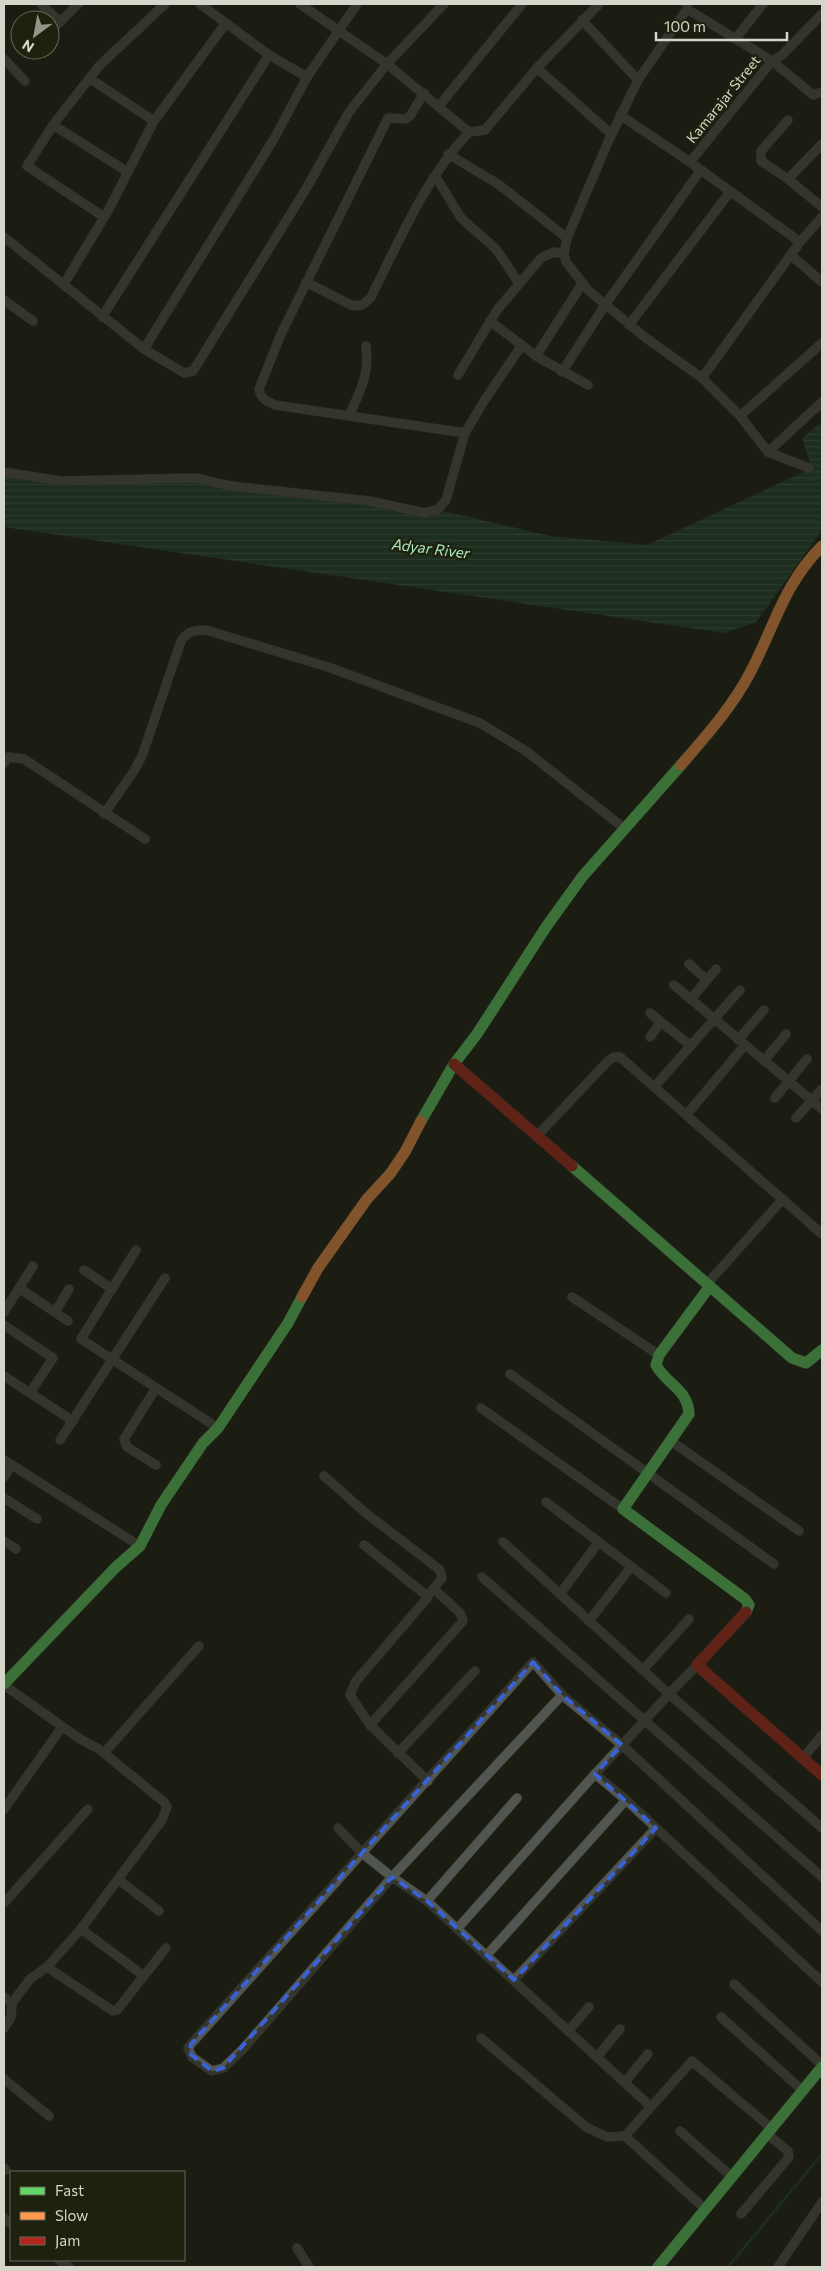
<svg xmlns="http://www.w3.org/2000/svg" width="826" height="2271" viewBox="0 0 826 2271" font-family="Commissioner,sans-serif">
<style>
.water{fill:url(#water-rules)}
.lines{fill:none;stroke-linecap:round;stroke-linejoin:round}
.stream{stroke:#21442e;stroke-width:2.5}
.street-casing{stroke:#383a30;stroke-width:10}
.fast-casing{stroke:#383a30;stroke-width:12}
.slow-casing{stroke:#383a30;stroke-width:12}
.jam-casing{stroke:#383a30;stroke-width:12}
.street{stroke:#525650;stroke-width:9}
.fast{stroke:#63d668;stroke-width:11}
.slow{stroke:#ff974d;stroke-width:11}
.jam{stroke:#b3261e;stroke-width:11}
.marked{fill:none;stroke:#3862d6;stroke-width:4;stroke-dasharray:10 6;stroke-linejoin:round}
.labels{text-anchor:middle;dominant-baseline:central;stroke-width:5;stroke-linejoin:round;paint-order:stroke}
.street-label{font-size:14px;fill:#d3d6c9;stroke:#1e210e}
.water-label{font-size:15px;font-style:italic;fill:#aaecc1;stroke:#1e210e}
</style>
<defs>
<pattern id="water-rules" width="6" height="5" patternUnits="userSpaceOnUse" patternTransform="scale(1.25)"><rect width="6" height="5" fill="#21442e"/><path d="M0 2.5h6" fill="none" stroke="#405e4b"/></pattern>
</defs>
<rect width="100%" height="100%" fill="#1b1d12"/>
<!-- water -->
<path class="water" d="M822,422V530L756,622L724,633L4,527V470L48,480L226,481L444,511L550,536L647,545L812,468L802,438Z"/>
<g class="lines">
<!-- stream -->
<path class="stream" d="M728,2267L822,2154"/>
<defs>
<g id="street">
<path d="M41,4L60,22"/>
<path d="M200,4L269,55L307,77"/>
<path d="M300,4L387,64L469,132L485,130L537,68L599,4"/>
<path d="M687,4V9L638,80L608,142L567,238L564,254L566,262L589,291L646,338L702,378L740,416L768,452L809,468"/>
<path d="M687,9L772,61L813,95L822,92"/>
<path d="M582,20L638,80"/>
<path d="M50,32L78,4"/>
<path d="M736,38L763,4"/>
<path d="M4,59L25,81"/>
<path d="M537,68L611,134"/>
<path d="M89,78L154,121"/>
<path d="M424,93L410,116L405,119L388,118L281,334L259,389C261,399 266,401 275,405L465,433"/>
<path d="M439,106L522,4"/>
<path d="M620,115L690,162L800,242"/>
<path d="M788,120L761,151V161L788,179"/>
<path d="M53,125L99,66L165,4"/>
<path d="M822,144L788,179L822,207"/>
<path d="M448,154L498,184L567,238"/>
<path d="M690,162L772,61L782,55L822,14"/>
<path d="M436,177L461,218L496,249L519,283"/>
<path d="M104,217L27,166L53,125L128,172"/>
<path d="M4,237L144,349L184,373L193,371L306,189L349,112L387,64L444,4"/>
<path d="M792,256L822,282"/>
<path d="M306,282L351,305C361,307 365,304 371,297C400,239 425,179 469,132"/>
<path d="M64,284L109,209L154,121L226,23"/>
<path d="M4,300L33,321"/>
<path d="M102,317L269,55"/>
<path d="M490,321L536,356L588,385"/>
<path d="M629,325L730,192"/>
<path d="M144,349L275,137L307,77L357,4"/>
<path d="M536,356L582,284"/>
<path d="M562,372L605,305L700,171"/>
<path d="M458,375L497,310L541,258L554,252L564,254"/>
<path d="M702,378L800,242L822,217"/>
<path d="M349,416C360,392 370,373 366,346"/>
<path d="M740,416L822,343"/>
<path d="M768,452L822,402"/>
<path d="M4,472L61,481L196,478L231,486L369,501L425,513L438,509L446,500L465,433L484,401L522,345"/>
<path d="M4,763L8,757L24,759L145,839"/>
<path d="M104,814L134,771L142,756L181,641C188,631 194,630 206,630L328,667L480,723L526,751L625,829"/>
<path d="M689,964L707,980"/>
<path d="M674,985L822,1109"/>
<path d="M691,999L716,969"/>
<path d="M650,1013L691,1046"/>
<path d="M650,1037L661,1022"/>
<path d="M738,1040L764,1010"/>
<path d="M764,1061L786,1034"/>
<path d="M655,1086L740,990"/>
<path d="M775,1098L807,1059"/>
<path d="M687,1114L745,1045"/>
<path d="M796,1118L822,1089"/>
<path d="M537,1136L608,1061L614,1057H620L822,1234"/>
<path d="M136,1250L81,1339L218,1428"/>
<path d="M84,1270L112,1289"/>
<path d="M707,1284L783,1199"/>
<path d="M19,1288L68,1321"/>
<path d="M572,1297L659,1355"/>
<path d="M4,1312L33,1266"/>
<path d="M55,1312L69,1289"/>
<path d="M4,1325L53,1358L30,1393"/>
<path d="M510,1374L774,1564"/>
<path d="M4,1376L73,1421"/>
<path d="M481,1408L623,1509"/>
<path d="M60,1440L165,1278"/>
<path d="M671,1441L799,1531"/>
<path d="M4,1460L140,1546"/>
<path d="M156,1465L127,1447L124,1439L156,1388"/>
<path d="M324,1476L367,1514L440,1570L442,1578L430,1593"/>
<path d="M4,1477L12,1465"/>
<path d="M4,1498L37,1519"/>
<path d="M546,1502L666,1593"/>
<path d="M4,1541L16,1549"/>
<path d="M503,1542L560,1594L598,1543"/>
<path d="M364,1545L428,1597L356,1681L350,1695L370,1725L428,1781"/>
<path d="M482,1577L822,1877"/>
<path d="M560,1594L669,1694L697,1665"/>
<path d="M589,1621L631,1567"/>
<path d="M643,1670L689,1619"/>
<path d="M4,1685L80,1739L99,1749L164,1802L167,1807L162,1820L81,1929L47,1967L30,1979L12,2003"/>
<path d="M370,1725L463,1621L460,1613L434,1589"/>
<path d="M104,1753L199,1646"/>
<path d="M398,1753L475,1671"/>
<path d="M803,1758L822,1735"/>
<path d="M4,1809L62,1727"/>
<path d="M338,1828L362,1853L191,2044L188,2048L192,2057L212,2071L223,2068L243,2049L392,1877L562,1695"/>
<path d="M822,1828L669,1694L622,1745L822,1931"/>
<path d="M118,1879L159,1911"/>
<path d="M427,1901L517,1798"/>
<path d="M4,1903L88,1809"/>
<path d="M81,1929L144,1976"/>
<path d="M457,1929L595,1774"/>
<path d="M486,1956L626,1800"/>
<path d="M47,1967L113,2011L117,2010L166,1948"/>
<path d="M514,1980L656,1828"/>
<path d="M734,1984L822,2065"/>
<path d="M4,1997L12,2003L11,2017L4,2028"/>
<path d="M721,2017L803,2091"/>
<path d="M568,2031L589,2007"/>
<path d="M481,2038L586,2127L607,2137L625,2136"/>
<path d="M597,2057L620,2029"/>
<path d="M4,2079L49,2116"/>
<path d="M625,2082L648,2054"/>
<path d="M650,2106L427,1901L392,1877L362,1853L533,1662L562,1695L622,1745L595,1774L626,1800L822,1982"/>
<path d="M680,2131L732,2177"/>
<path d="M4,2168L6,2170"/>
<path d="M705,2209L625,2136L692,2061L771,2128"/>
<path d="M741,2214L789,2157L788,2151L767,2134"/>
<path d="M4,2218L11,2224"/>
<path d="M297,2248L309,2267"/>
<path d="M59,2260L69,2267"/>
<path d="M778,2267L822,2202"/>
</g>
<g id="fast">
<path d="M421,1121L454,1064L477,1034L546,927L582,877L681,765"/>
<path d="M572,1166L792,1358L806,1363L822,1350"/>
<path d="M710,1286L659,1355L656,1365C666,1384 688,1389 689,1414L623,1509L745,1599L749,1605L746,1612"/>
<path d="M4,1684L116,1567L140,1546L161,1505L203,1443L218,1428L288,1323L302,1297"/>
<path d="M658,2267L822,2067"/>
</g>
<g id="slow">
<path d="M681,765C707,735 733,706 751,671C775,625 784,584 822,546"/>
<path d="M302,1297L318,1268L367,1199L390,1174L405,1152L421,1121"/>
</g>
<g id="jam">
<path d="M454,1064L572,1166"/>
<path d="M746,1612L697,1665L822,1775"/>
</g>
</defs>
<!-- street casing -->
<use href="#street" class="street-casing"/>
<!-- fast casing -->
<use href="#fast" class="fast-casing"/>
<!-- slow casing -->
<use href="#slow" class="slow-casing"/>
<!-- jam casing -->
<use href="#jam" class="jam-casing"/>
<!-- street -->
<use href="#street" class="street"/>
<!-- fast -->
<use href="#fast" class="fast"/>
<!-- slow -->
<use href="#slow" class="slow"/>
<!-- jam -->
<use href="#jam" class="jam"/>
</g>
<!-- marked area -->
<path d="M0 0H826V2271H0ZM533,1662L562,1695L622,1745L595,1774L656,1828L514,1980L427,1901L392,1877L223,2068L212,2071L189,2053L191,2044Z" fill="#1b1d12" fill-opacity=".55" fill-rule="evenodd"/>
<path class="marked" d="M533,1662L562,1695L622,1745L595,1774L656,1828L514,1980L427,1901L392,1877L223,2068L212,2071L189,2053L191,2044Z"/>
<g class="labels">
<!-- street labels -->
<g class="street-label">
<text transform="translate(723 99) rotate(-51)">Kamarajar Street</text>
</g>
<!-- water labels -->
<g class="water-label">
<text transform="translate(431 548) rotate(7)">Adyar River</text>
</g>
</g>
<!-- border -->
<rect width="826" height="2271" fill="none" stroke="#d3d6c9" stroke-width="10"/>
<!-- legend -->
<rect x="10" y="2171" width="175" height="90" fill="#1e210e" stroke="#666959"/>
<rect x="20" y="2187" width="25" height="8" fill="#63d668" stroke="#666959"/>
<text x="55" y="2196" font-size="15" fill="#d3d6c9">Fast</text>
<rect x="20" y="2212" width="25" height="8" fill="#ff974d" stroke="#666959"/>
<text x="55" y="2221" font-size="15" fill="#d3d6c9">Slow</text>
<rect x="20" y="2237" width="25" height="8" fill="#b3261e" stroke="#666959"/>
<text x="55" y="2246" font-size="15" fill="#d3d6c9">Jam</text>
<!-- north arrow -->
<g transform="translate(35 35) rotate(212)"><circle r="24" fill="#1e210e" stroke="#666959"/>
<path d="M0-4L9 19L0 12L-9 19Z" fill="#939589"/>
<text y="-8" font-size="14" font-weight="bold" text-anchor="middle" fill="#d3d6c9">N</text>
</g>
<!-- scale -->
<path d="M656 32v8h131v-8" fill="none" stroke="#d3d6c9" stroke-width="2.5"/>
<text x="664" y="32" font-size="15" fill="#d3d6c9" stroke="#1e210e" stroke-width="4" paint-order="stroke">100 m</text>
</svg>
